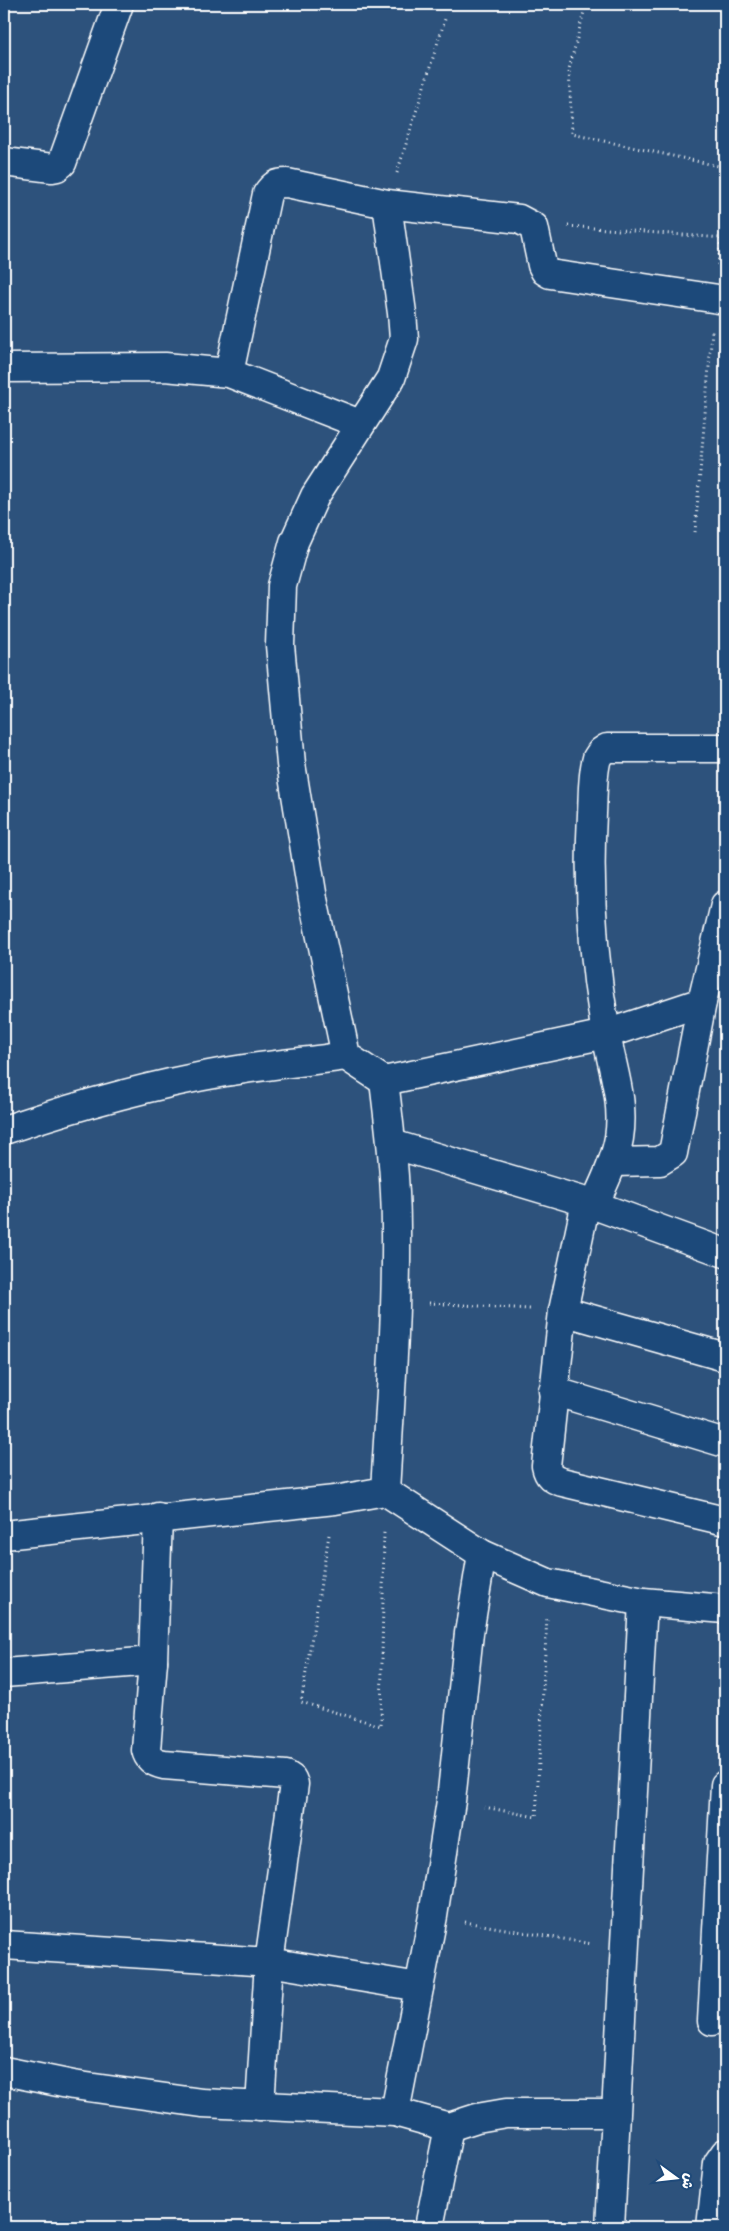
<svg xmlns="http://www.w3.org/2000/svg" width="729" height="2231" viewBox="0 0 729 2231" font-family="Mali,'Playpen Sans Arabic',sans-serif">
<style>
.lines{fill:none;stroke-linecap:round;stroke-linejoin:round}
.minor-casing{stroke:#fff;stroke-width:31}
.path{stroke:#fff;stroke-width:3;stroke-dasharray:1 4;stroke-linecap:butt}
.minor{stroke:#1f4a7a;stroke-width:28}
</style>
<rect width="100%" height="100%" fill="#2d527c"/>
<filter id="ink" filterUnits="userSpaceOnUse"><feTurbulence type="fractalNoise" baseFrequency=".02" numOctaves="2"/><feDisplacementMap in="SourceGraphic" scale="10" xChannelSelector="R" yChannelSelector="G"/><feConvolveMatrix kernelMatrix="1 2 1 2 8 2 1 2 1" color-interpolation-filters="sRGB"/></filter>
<g filter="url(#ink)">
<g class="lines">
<defs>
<g id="minor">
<path d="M4,162L52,168L57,167L62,163L119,4"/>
<path d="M4,368L165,367L229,373L360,424"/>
<path d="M229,373L267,194C273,185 276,183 287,183L387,204L519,219L534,227L542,265L545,271L550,274L725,300"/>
<path d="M346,1056L313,899L291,764L280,645L282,586L294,542L315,496L391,378L404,339L402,313L387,204"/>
<path d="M384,1081C390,1130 396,1179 396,1229C397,1316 390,1404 385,1491"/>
<path d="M4,1130C76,1106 150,1085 225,1072C265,1065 306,1062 346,1056L384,1081L606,1034L702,1002L725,905"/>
<path d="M392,1144L586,1202L725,1253"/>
<path d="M613,1162L660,1161L673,1153L702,1002"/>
<path d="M586,1202L563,1311L546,1466C548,1476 552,1479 562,1482L725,1521"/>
<path d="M594,1205C604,1183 615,1161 619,1138C625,1101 612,1069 606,1033C593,961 588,887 592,814C593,796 592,775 597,758L601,752L607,748H725"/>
<path d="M563,1311L725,1357"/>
<path d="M553,1391L725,1443"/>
<path d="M158,1517L153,1661L146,1750C148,1759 154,1763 164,1765L286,1775L292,1779L294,1784L269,1962L260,2106"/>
<path d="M4,1535L335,1500L385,1491L482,1554L548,1583L643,1602L725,1609"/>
<path d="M4,1673L153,1661"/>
<path d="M4,1945L269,1962L419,1987"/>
<path d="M712,2021L725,1785"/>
<path d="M4,2071L73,2085L202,2103L395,2112L449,2127L477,2118L506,2113H614"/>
<path d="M395,2112L433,1916L451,1801L469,1633L482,1554"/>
<path d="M429,2227L449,2127"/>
<path d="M610,2227L643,1602"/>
<path d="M711,2227L718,2163L725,2153"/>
</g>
</defs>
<!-- minor casing -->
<use href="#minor" class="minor-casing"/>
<!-- path -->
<g class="path">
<path d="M72,4L84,7"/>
<path d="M586,4L569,69L572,134L723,167"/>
<path d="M397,173L446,16"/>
<path d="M568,226L722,238"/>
<path d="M718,265C729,179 724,90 724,4"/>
<path d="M695,532L712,331"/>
<path d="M429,1303L530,1309"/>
<path d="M329,1535L301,1702L381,1726L384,1530"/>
<path d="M484,1807L536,1817L547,1617"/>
<path d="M465,1922L592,1944"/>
</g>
<!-- minor -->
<use href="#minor" class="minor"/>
</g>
</g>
<!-- margin -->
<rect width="729" height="2231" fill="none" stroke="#1f4a7a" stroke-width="20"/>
<rect x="10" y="10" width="709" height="2211" fill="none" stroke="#fff" stroke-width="2" filter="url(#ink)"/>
<!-- north arrow -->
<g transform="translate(676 2178) rotate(105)" stroke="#1f4a7a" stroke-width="4" paint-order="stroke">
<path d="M0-4L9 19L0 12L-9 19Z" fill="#ffffff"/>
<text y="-8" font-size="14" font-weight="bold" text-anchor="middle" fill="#ffffff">ش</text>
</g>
</svg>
